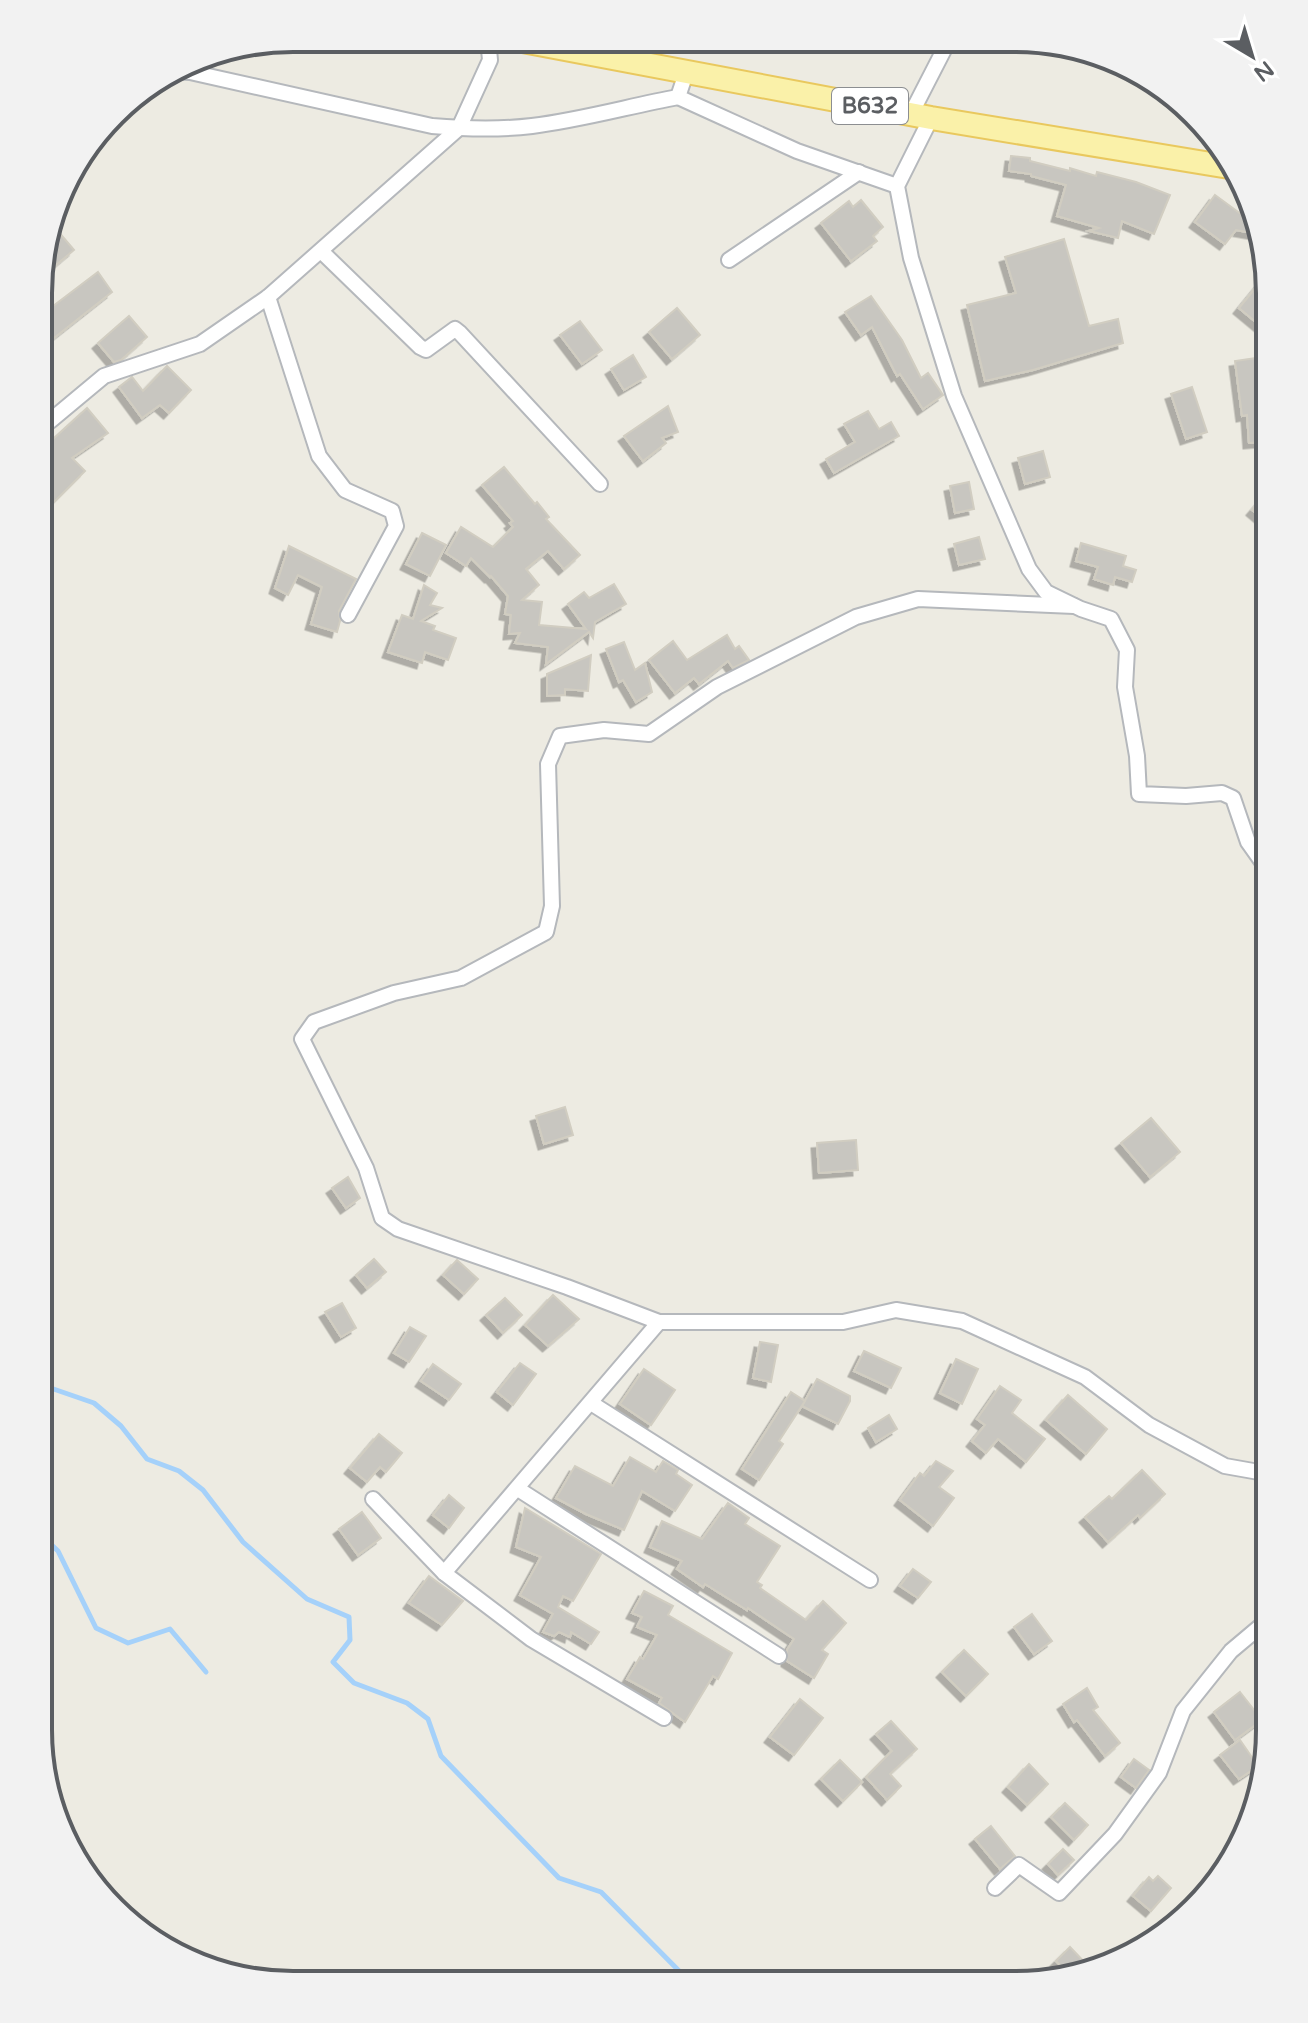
<svg xmlns="http://www.w3.org/2000/svg" width="1308" height="2023" viewBox="0 0 1308 2023" font-family="'Varela Round',sans-serif">
<style>
.lines{fill:none;stroke-linecap:round;stroke-linejoin:round}
.stream{stroke:#a5d1fa;stroke-width:5}
.building{fill:#c8c6c0;stroke:#d1cdc1;stroke-width:2;filter:url(#shadow)}
.street-casing{stroke:#b5b8bc;stroke-width:18}
.primary-casing{stroke:#e9c85e;stroke-width:26}
.street{stroke:#fff;stroke-width:14}
.primary{stroke:#faf1a9;stroke-width:22}
.labels{text-anchor:middle;dominant-baseline:central;stroke-width:6;stroke-linejoin:round;paint-order:stroke}
.shield{fill:#fff;stroke:#8c8e91;stroke-width:2}
.shield-label{font-size:22px;font-weight:bold;fill:#5b5e62}
.rim{fill:none;stroke:#5b5e62;stroke-width:4}
</style>
<defs>
<filter id="shadow"><feDropShadow dx="-5.5" dy="5.5" stdDeviation="0" flood-color="#0004"/></filter>
</defs>
<rect width="100%" height="100%" fill="#edebe2"/>
<g class="lines">
<!-- stream -->
<g class="stream">
<path d="M39,1384L94,1403L121,1426L147,1459L179,1471L203,1490L243,1542L307,1599L349,1617L350,1640L333,1662L354,1683L407,1703L428,1719L441,1756L559,1878L601,1892L692,1984"/>
<path d="M38,1532L58,1551L96,1628L128,1643L170,1629L206,1672"/>
</g>
</g>
<!-- building -->
<g class="building">
<path d="M1011,156L1030,158V161L1070,171V168L1096,176L1097,172L1136,182L1170,195L1154,234L1122,221L1118,238L1089,231L1099,228L1057,216L1066,185L1031,176V174L1009,171Z"/>
<path d="M1215,195L1256,225L1258,234L1236,230L1225,244L1195,222Z"/>
<path d="M861,200L883,227L873,236L877,241L851,261L821,223L849,201L853,207Z"/>
<path d="M51,223L74,250L50,270L40,259Z"/>
<path d="M1064,239L1089,326L1118,319L1123,343L1033,370L985,381L967,305L1016,293L1005,257Z"/>
<path d="M98,272L112,292L40,349V316Z"/>
<path d="M1266,275L1270,293V319L1263,328L1239,308Z"/>
<path d="M871,296L902,340L921,378L928,373L943,395L923,409L900,374L897,376L872,327L861,335L845,312Z"/>
<path d="M677,308L700,335L672,359L649,332Z"/>
<path d="M129,316L147,337L121,360L114,362L98,343Z"/>
<path d="M580,321L602,350L582,364L560,335Z"/>
<path d="M633,355L646,377L624,390L611,369Z"/>
<path d="M1270,356V441L1249,443L1247,415L1242,416L1235,361Z"/>
<path d="M167,366L191,390L169,413L160,405L142,418L119,387L132,377L143,391Z"/>
<path d="M1192,387L1207,432L1186,439L1171,394Z"/>
<path d="M668,406L678,432L662,438L666,443L643,461L624,436Z"/>
<path d="M87,408L108,433L72,458L85,471L47,509L40,502V451Z"/>
<path d="M868,411L879,429L891,422L899,436L834,473L826,459L855,442L844,424Z"/>
<path d="M1043,451L1050,477L1025,484L1018,458Z"/>
<path d="M504,467L535,504L537,502L549,517L546,519L580,555L564,569L548,551L526,569L539,585L522,600L542,602L539,625L586,629L568,604L584,592L589,598L614,584L626,604L595,622L593,638L589,632L546,664L548,647L515,643L520,633L509,634L511,615L505,614L508,596L491,576L490,577L471,558L466,566L446,553L461,527L493,547L513,527L510,523L513,521L482,485Z"/>
<path d="M969,482L974,509L955,513L950,486Z"/>
<path d="M1270,489V525L1252,510Z"/>
<path d="M422,533L446,545L430,576L406,564Z"/>
<path d="M979,537L985,559L959,565L954,544Z"/>
<path d="M1081,543L1126,556L1123,566L1136,570L1132,582L1115,577L1113,585L1094,579L1098,567L1076,561Z"/>
<path d="M289,546L356,579L339,611L340,621L337,632L311,624L322,587L298,575L288,595L275,588Z"/>
<path d="M424,585L437,593L430,605L442,608L421,621L435,626L433,630L456,638L448,660L425,652L422,663L388,652L402,615L413,619Z"/>
<path d="M727,635L735,649L739,646L749,660L733,668L728,661L699,684L694,678L675,693L649,660L673,641L687,660Z"/>
<path d="M624,642L635,670L645,663L652,692L636,702L623,680L619,682L606,649Z"/>
<path d="M591,655L588,691L565,689V695L547,696V674Z"/>
<path d="M565,1107L573,1135L544,1144L536,1116Z"/>
<path d="M1151,1118L1180,1152L1150,1177L1121,1143Z"/>
<path d="M856,1140L858,1170L819,1173L817,1143Z"/>
<path d="M348,1177L360,1198L346,1208L332,1188Z"/>
<path d="M374,1259L386,1272L367,1288L356,1275Z"/>
<path d="M457,1260L478,1279L464,1294L443,1275Z"/>
<path d="M553,1295L579,1319L548,1346L525,1325Z"/>
<path d="M505,1298L522,1315L503,1333L486,1315Z"/>
<path d="M342,1303L356,1328L341,1337L325,1312Z"/>
<path d="M410,1327L426,1336L409,1362L394,1353Z"/>
<path d="M760,1342L778,1345L771,1382L753,1378Z"/>
<path d="M864,1351L901,1368L891,1388L854,1371Z"/>
<path d="M956,1359L978,1369L962,1404L940,1393Z"/>
<path d="M520,1363L536,1374L513,1405L497,1392Z"/>
<path d="M433,1364L461,1384L449,1400L421,1381Z"/>
<path d="M644,1369L675,1390L651,1425L620,1404Z"/>
<path d="M817,1379L850,1396V1401L838,1424L802,1406Z"/>
<path d="M1000,1386L1021,1400L1012,1413L1045,1439L1026,1462L998,1439L986,1453L972,1441L985,1425L977,1419Z"/>
<path d="M791,1392L805,1401L779,1441L783,1444L759,1480L742,1469Z"/>
<path d="M1068,1395L1107,1429L1086,1454L1046,1420Z"/>
<path d="M889,1415L897,1429L876,1442L868,1428Z"/>
<path d="M379,1434L402,1453L386,1472L380,1467L367,1482L350,1468Z"/>
<path d="M630,1457L656,1472L663,1461L678,1470L676,1474L692,1485L675,1511L642,1491L624,1530L586,1514L556,1498L575,1466L613,1486Z"/>
<path d="M936,1461L953,1471L939,1487L954,1498L933,1526L900,1500L920,1473L924,1476Z"/>
<path d="M1142,1470L1165,1494L1140,1518L1138,1515L1108,1542L1085,1517L1109,1496L1112,1499Z"/>
<path d="M449,1495L464,1508L449,1528L433,1515Z"/>
<path d="M728,1503L749,1518L745,1524L780,1546L757,1582L762,1585L760,1588L806,1620L823,1601L846,1623L822,1650L828,1654L814,1678L787,1661V1650L794,1639L748,1608L747,1610L705,1584L703,1587L677,1569L682,1561L650,1547L662,1521L702,1539Z"/>
<path d="M525,1508L601,1554L573,1601L563,1596L558,1607L599,1632L591,1644L571,1632L570,1637L559,1632L554,1636L543,1632L553,1614L520,1595L541,1557L516,1547Z"/>
<path d="M362,1512L381,1538L358,1555L339,1529Z"/>
<path d="M913,1569L931,1582L918,1598L900,1586Z"/>
<path d="M429,1576L463,1601L442,1625L409,1603Z"/>
<path d="M644,1591L673,1606L668,1615L732,1653L718,1679L713,1676L685,1722L659,1703L662,1698L627,1679L640,1657L643,1659L657,1635L637,1627L642,1617L632,1613Z"/>
<path d="M1032,1614L1052,1641L1034,1654L1014,1627Z"/>
<path d="M964,1650L988,1674L966,1696L942,1672Z"/>
<path d="M1087,1688L1098,1707L1093,1710L1120,1743L1105,1756L1077,1720L1074,1722L1063,1704Z"/>
<path d="M1240,1692L1262,1720L1235,1740L1214,1712Z"/>
<path d="M800,1699L823,1718L794,1755L770,1737Z"/>
<path d="M891,1721L917,1749L890,1774L901,1786L887,1800L866,1777L892,1751L876,1734Z"/>
<path d="M1240,1740L1258,1766L1239,1779L1220,1755Z"/>
<path d="M1134,1759L1149,1770L1136,1788L1121,1777Z"/>
<path d="M840,1760L862,1782L843,1801L821,1779Z"/>
<path d="M1029,1764L1048,1784L1027,1805L1008,1787Z"/>
<path d="M1065,1803L1088,1825L1074,1840L1051,1817Z"/>
<path d="M991,1826L1015,1856L1000,1869L975,1839Z"/>
<path d="M1063,1849L1074,1860L1058,1875L1048,1864Z"/>
<path d="M1158,1876L1171,1888L1151,1911L1133,1896L1149,1877L1153,1881Z"/>
<path d="M1070,1947L1092,1970L1069,1974L1056,1961Z"/>
</g>
<g class="lines">
<defs>
<g id="street">
<path d="M687,70L678,97L797,151L897,186"/>
<path d="M173,71L190,72L432,126C466,129 498,130 532,126C581,120 630,106 678,97"/>
<path d="M911,114L949,40"/>
<path d="M931,118L897,186L911,258L954,396L1029,569L1046,592L1081,609L1111,619L1127,650L1125,687L1137,756L1139,794L1186,796L1222,793L1233,798L1248,842L1270,873"/>
<path d="M321,251L420,347L426,350L455,329L460,333L600,484"/>
<path d="M729,260L859,172"/>
<path d="M268,297L319,456L345,490L392,511L396,526L348,615"/>
<path d="M40,425L43,426L50,421L104,376L200,344L268,297L459,128L490,60L488,39"/>
<path d="M659,1322L567,1287L398,1229L382,1218L366,1168L302,1039L314,1022L394,993L461,978L546,932L552,906L548,764L560,736L604,730L649,734L717,687L856,617L918,599L1074,606"/>
<path d="M591,1403L870,1580"/>
<path d="M518,1489L779,1656"/>
<path d="M373,1499L444,1573L531,1639L664,1718"/>
<path d="M444,1573L659,1322H843L896,1310L962,1321L1085,1377L1149,1425L1225,1466L1270,1474"/>
<path d="M995,1888L1019,1865L1059,1893L1115,1834L1159,1773L1183,1711L1231,1651L1269,1619"/>
</g>
<path id="primary" d="M512,39L931,118L1229,167"/>
</defs>
<!-- street casing -->
<use href="#street" class="street-casing"/>
<!-- primary casing -->
<use href="#primary" class="primary-casing"/>
<!-- street -->
<use href="#street" class="street"/>
<!-- primary -->
<use href="#primary" class="primary"/>
</g>
<g class="labels">
<!-- shield labels -->
<rect class="shield" x="832" y="88" width="76" height="36" rx="6"/>
<g class="shield-label">
<text x="870" y="106">B632</text>
</g>
</g>
<!-- crop -->
<path d="M0 0H1308V2023H0ZM293 52H1015A241 241 0 0 1 1256 293V1730A241 241 0 0 1 1015 1971H293A241 241 0 0 1 52 1730V293A241 241 0 0 1 293 52Z" fill="#f2f2f2" fill-rule="evenodd"/>
<path class="rim" d="M293 52H1015A241 241 0 0 1 1256 293V1730A241 241 0 0 1 1015 1971H293A241 241 0 0 1 52 1730V293A241 241 0 0 1 293 52Z"/>
<!-- north arrow -->
<g transform="translate(1252 56) rotate(142)" stroke="#ffffff" stroke-width="6" paint-order="stroke">
<path d="M0-6L14 30L0 20L-14 30Z" fill="#5b5e62"/>
<text y="-12" font-size="22" font-weight="bold" text-anchor="middle" fill="#5b5e62">N</text>
</g>
</svg>
